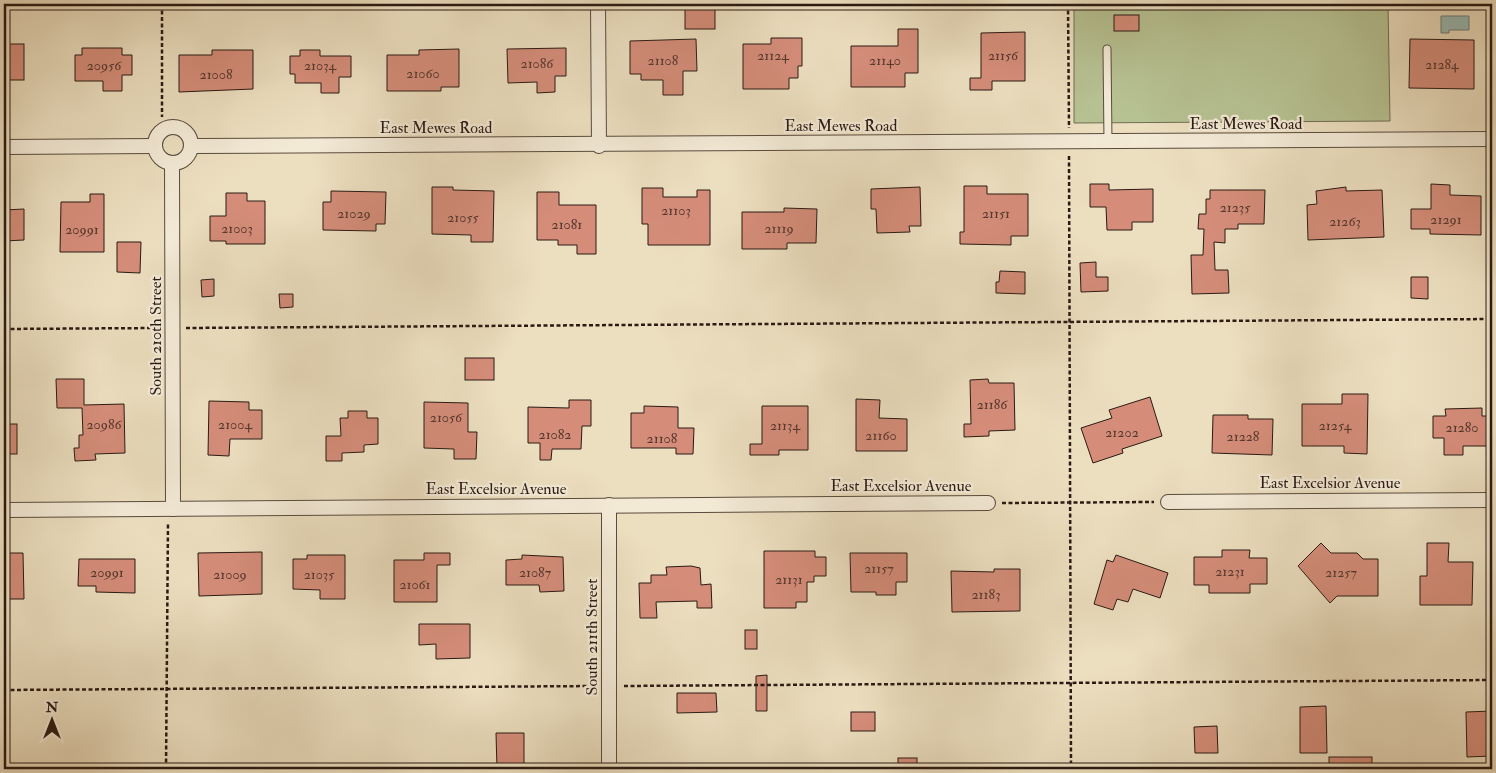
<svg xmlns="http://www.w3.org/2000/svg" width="1496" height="773" viewBox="0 0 1496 773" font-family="'IM FELL Double Pica',serif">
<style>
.green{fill:#b7c293;stroke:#706e53}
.water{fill:#99bcb5;stroke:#6d7b74}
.building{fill:#d58d7a;stroke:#2a1a13}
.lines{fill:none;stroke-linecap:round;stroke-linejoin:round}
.service-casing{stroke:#5a4b3e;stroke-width:9}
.minor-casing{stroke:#5a4b3e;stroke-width:16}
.path{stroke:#2a1a13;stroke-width:2.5;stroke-dasharray:4 2.5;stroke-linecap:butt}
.service{stroke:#f3ead6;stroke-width:7}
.minor{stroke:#f3ead6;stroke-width:14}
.labels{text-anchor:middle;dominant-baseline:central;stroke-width:4.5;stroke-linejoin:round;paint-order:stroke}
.number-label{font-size:14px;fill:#55372d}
.street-label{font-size:16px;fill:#2a1a13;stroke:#f3ead6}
</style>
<rect width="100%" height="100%" fill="#ecdfc0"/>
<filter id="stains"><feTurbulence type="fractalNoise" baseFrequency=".004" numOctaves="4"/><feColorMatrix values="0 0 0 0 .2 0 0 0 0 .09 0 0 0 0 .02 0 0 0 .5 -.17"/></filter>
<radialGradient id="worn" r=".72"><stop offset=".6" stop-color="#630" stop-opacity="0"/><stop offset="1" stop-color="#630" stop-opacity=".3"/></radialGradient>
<!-- green -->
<path class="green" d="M1074,4H1388L1390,121L1074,123Z"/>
<!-- water -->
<path class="water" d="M1441,16H1469V30H1449V33H1441Z"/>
<!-- building -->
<g class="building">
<rect x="685" y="4" width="30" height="25"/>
<rect x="1114" y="15" width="25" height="16"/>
<path d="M898,29H918V73H905V87H851V46H898Z"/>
<path d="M1025,32V81H992V90H970V78H981V33Z"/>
<path d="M771,38H802V66H798V78H789V89H743V44H771Z"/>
<path d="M696,39L697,71H683V95H663V80H641V74H630V41Z"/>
<path d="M1410,39L1474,40V89L1409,88Z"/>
<rect x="4" y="44" width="20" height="36"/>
<path d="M82,48H122V55H132V75H122V91H103V81H75V55H82Z"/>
<path d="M566,48V76H555V92L537,93V82L508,83L507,49Z"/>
<path d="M459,49V87H441V91H387V55H419V50Z"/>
<path d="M212,50H253V89L179,92V55H212Z"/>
<path d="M300,50H320V56H351V77H339V93H321V83H295V74H290V56H300Z"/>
<path d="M1090,184H1109V190L1153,189V222H1132V230H1107L1106,207H1090Z"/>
<path d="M1431,184L1450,185V195L1481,196V235L1430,234V229H1411V209H1431Z"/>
<path d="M964,186H987V194H1028V236H1011V245L960,244V232H964Z"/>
<path d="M432,187H453V190L494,191L493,242H471V235L432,234Z"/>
<path d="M920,187L921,226H909L910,232L877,233L876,209H871V189Z"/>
<path d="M1346,187V191L1382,190L1384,237L1308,240L1307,205L1317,204L1316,191Z"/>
<path d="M642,188H663V197H697V190H710V245H648V224H642Z"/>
<path d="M1210,190H1265L1264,224H1238V229H1225V243L1214,242L1215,270H1228L1229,293L1192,294L1191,255H1203L1204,229H1198L1199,214H1206V199H1210Z"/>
<path d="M331,191L386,192L385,224H376V231L323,230V202H331Z"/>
<path d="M537,192H559V205H596V254H577V245H558V240H537Z"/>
<path d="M226,193H247V201H265V244H226V241H210V216H226Z"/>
<path d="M90,194H104V252H60L61,202H90Z"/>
<path d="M784,208L817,209L816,243H787V249H742V212H784Z"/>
<path d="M24,209V240L4,241V210Z"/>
<path d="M117,242H141L140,273L117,272Z"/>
<path d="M1096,262V277H1108V291L1081,292L1080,263Z"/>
<path d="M1000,271L1025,272V294L996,293V282H999Z"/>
<path d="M1411,277H1428V299L1411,298Z"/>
<path d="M214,279V296L202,297L201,280Z"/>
<path d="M279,294H293V307L280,308Z"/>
<rect x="465" y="358" width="29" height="22"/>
<path d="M56,379H84V405L124,404L125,453L95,454L96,460L75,461L74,448H79V435H83L82,408H57Z"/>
<path d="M988,379L989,383H1014L1015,430L989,431V436L964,437V424H971L970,380Z"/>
<path d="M1342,394H1368L1367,454L1344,453V446H1302V404H1342Z"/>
<path d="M1150,397L1162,436L1122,449L1123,453L1093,463L1081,428L1112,418L1109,410Z"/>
<path d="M856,399L880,400L879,418L907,419V451H856Z"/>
<path d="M569,400H591V426H582L581,449H552L551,460H540V443H528V407L569,408Z"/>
<path d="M209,401L249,402V410H262V439H230L229,456L208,455Z"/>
<path d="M424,402L468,403V432H477L476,459H454V449L424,448Z"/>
<path d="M644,406L678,407V428H694L693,454H676V448H631V413H644Z"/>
<path d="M762,406H808V450H779V455H750V444H762Z"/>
<path d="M1482,408V416H1492V446H1463V455H1444V438H1433V416H1446L1445,409Z"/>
<path d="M348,411H367V418H378V444L364,445V452L342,453V461H326V436H341L340,418H348Z"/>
<path d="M1213,415H1248V419H1273L1272,455L1212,453Z"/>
<rect x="4" y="424" width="13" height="30"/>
<path d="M1321,543L1331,553H1357L1363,559H1378V596H1337L1330,603L1298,566Z"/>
<path d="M1427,543H1449L1448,562H1473L1472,605H1420V576H1427Z"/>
<path d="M1222,550H1250L1249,558H1267V584H1250V593H1209V585H1194V557H1222Z"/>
<path d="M764,551H815V557H826V576H814V582H807V602H796V608H764Z"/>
<path d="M262,552V594L199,596L198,553Z"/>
<path d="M4,553H23L24,599H4Z"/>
<path d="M424,553H450V565H437V602H394V560H424Z"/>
<path d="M850,553H907V582H896V595H876V592H851Z"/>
<path d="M307,555H345V599H320V590L293,589V559H307Z"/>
<path d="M522,555L563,557L564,591L540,592L539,585H506V560L522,559Z"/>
<path d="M1116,555L1168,573L1160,598L1133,589L1128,602L1117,599L1113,610L1094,604L1107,560L1113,562Z"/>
<path d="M79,559H135V593L96,592V586H78Z"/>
<path d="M691,566L700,568L701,585L711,584L712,608H697V601L656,602L657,618H640L639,583H651V575H667L666,567Z"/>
<path d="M994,569H1020V611L952,612L951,571L994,572Z"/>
<path d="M419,624H470V658L436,659V644L419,645Z"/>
<rect x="745" y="630" width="12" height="19"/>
<path d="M767,675V711H756V676Z"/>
<path d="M677,693H716L717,712L677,713Z"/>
<path d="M1326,706L1327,753H1300V707Z"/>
<path d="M1492,711V756L1467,757L1466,712Z"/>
<rect x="851" y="712" width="24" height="19"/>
<path d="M1217,726L1218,753H1195L1194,727Z"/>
<path d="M496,733H524V769H497Z"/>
<rect x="1329" y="757" width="43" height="12"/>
<rect x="898" y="758" width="19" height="11"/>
</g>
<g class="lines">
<defs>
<path id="service" d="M1107,49L1108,142"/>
<g id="minor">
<path d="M598,4L599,146"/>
<circle cx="173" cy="145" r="18"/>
<path d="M191,146L1492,139"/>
<path d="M4,147L155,146"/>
<path d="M172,163L173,509"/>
<path d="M1168,502L1492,500"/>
<path d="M609,505V769"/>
<path d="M4,510L988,503"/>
</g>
</defs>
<!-- service casing -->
<use href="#service" class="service-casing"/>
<!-- minor casing -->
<use href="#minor" class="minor-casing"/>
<!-- path -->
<g class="path">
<path d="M162,4V117"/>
<path d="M1068,4L1069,128"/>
<path d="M1069,156L1071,769"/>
<path d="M186,328L1492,319"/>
<path d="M4,329L158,328"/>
<path d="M1002,503L1154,502"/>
<path d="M624,686L1492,680"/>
<path d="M4,690L596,686"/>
<path d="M166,769L168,523"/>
</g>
<!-- service -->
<use href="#service" class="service"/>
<!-- minor -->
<use href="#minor" class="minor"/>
</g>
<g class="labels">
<!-- number labels -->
<g class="number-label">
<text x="773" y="55">21124</text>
<text x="1003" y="55">21156</text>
<text x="663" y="60">21108</text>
<text x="885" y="60">21140</text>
<text x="537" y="63">21086</text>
<text x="1442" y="64">21284</text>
<text x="104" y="65">20956</text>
<text x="320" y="65">21034</text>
<text x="423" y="73">21060</text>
<text x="216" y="74">21008</text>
<text x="1235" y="207">21235</text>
<text x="676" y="210">21103</text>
<text x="354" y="213">21029</text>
<text x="996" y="213">21151</text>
<text x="463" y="217">21055</text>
<text x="1446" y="219">21291</text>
<text x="1345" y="221">21263</text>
<text x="567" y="224">21081</text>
<text x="237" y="228">21003</text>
<text x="779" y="228">21119</text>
<text x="82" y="229">20991</text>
<text x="992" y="404">21186</text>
<text x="446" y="417">21056</text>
<text x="104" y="424">20986</text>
<text x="235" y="424">21004</text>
<text x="785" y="425">21134</text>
<text x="1335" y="425">21254</text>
<text x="1462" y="427">21280</text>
<text x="1122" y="432">21202</text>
<text x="555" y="434">21082</text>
<text x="881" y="435">21160</text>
<text x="1243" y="436">21228</text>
<text x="662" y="438">21108</text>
<text x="879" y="568">21157</text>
<text x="1230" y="571">21231</text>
<text x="107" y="572">20991</text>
<text x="535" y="572">21087</text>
<text x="1341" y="572">21257</text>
<text x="230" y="574">21009</text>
<text x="319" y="574">21035</text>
<text x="789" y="579">21131</text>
<text x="415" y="584">21061</text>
<text x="986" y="594">21183</text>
</g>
<!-- street labels -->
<g class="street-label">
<text x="1246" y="124">East Mewes Road</text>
<text x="841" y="126">East Mewes Road</text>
<text x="436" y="128">East Mewes Road</text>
<text transform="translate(156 336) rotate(-90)">South 210th Street</text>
<text x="1330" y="483">East Excelsior Avenue</text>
<text x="901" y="486">East Excelsior Avenue</text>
<text x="496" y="489">East Excelsior Avenue</text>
<text transform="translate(592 637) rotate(-90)">South 211th Street</text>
</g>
</g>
<!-- margin -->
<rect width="1496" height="773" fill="none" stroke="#ecdfc0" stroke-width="20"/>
<rect x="5" y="5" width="1486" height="763" fill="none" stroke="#2a1a13" stroke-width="2.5"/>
<rect x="10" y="10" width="1476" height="753" fill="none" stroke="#2a1a13"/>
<!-- north arrow -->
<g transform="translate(52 720)" stroke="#f3ead6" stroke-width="4" paint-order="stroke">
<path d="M0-4L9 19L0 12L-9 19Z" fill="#2a1a13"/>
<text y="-8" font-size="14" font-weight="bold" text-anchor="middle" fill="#2a1a13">N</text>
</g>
<rect width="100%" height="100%" filter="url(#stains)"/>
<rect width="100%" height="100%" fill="url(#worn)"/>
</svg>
